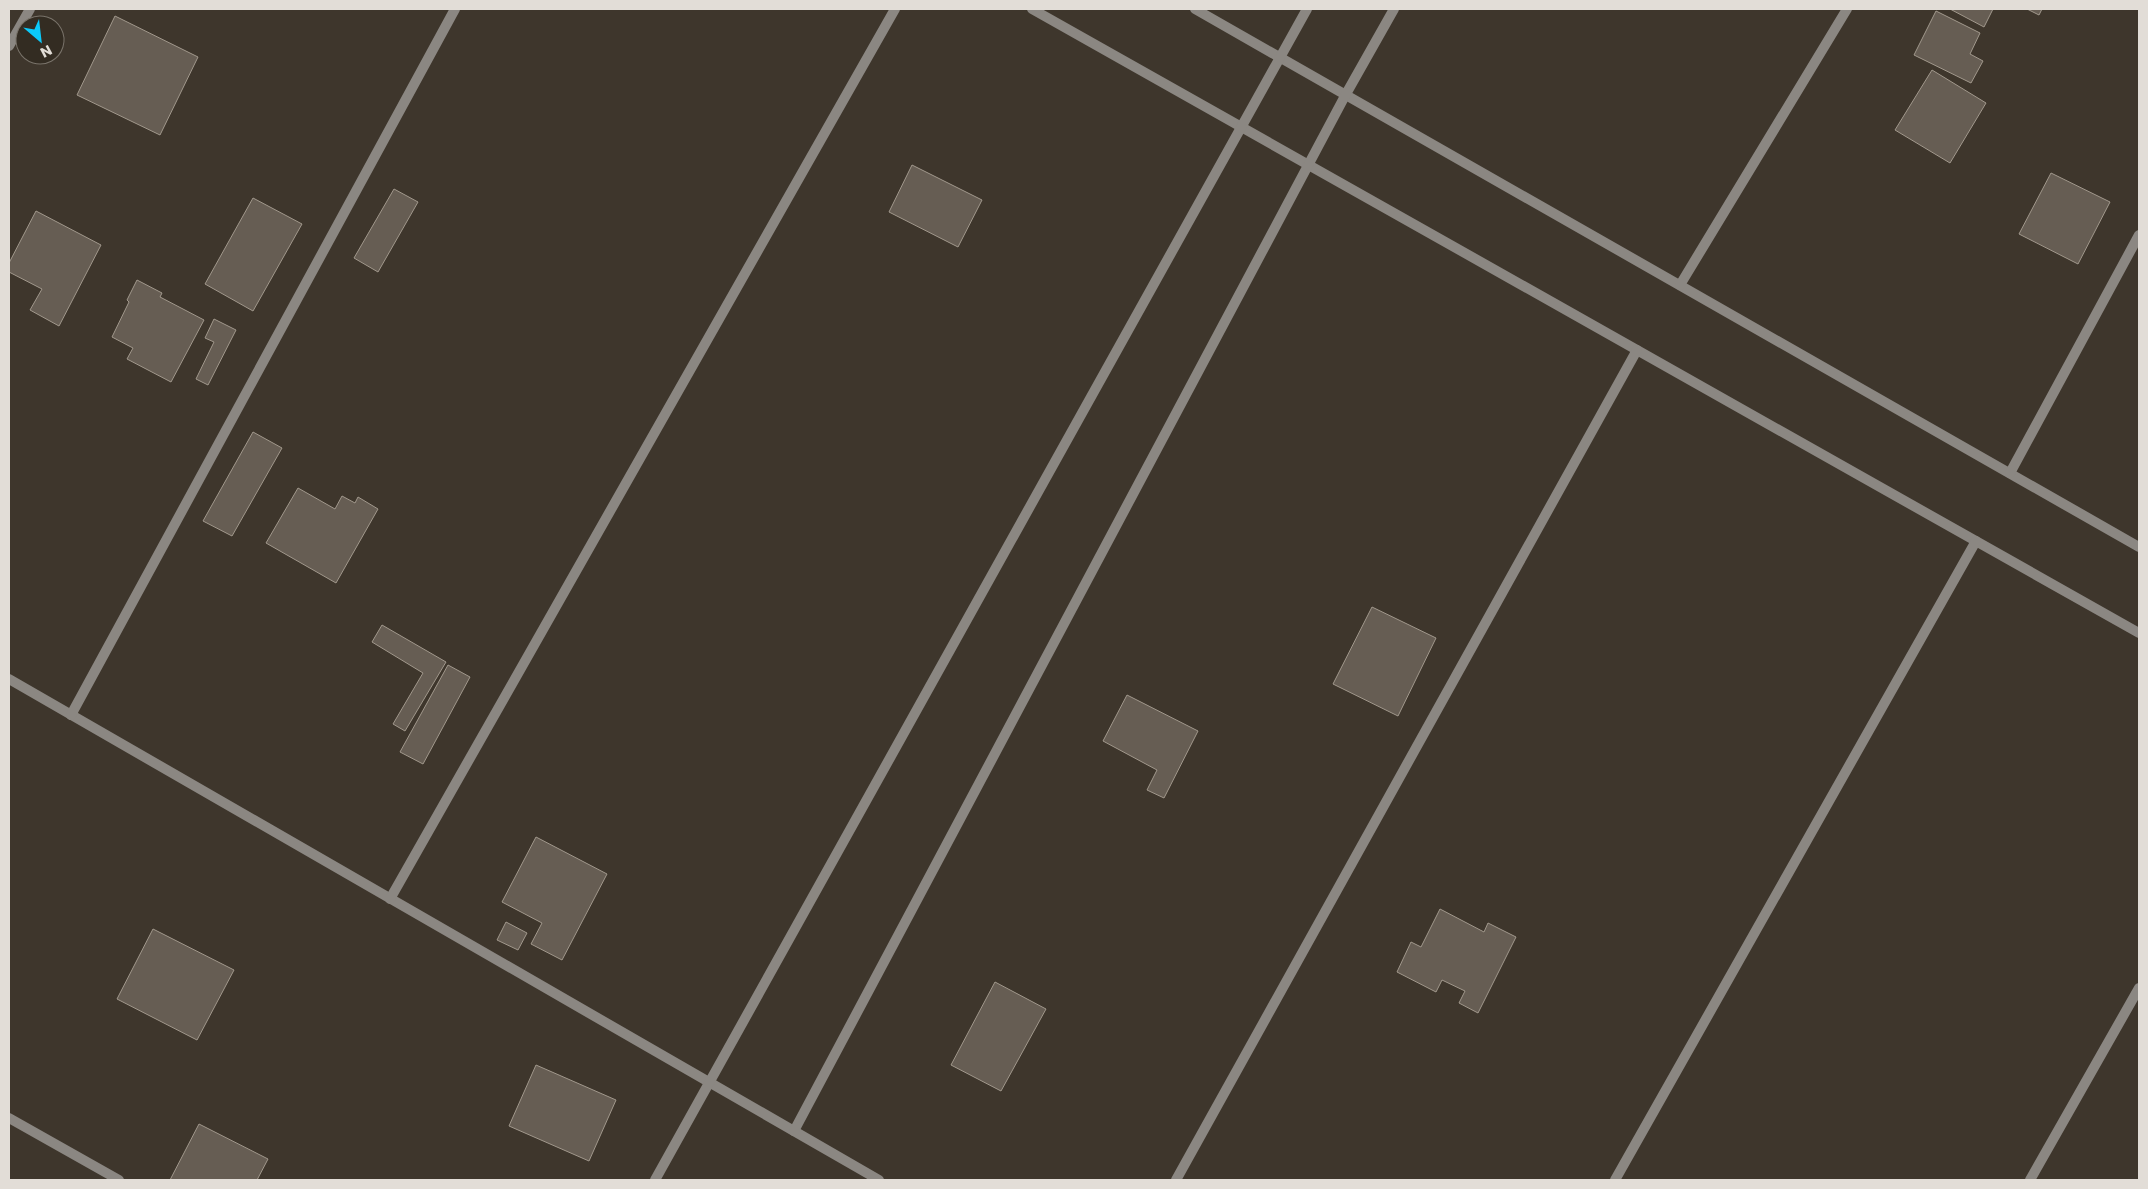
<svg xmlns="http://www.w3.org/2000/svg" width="2148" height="1189" viewBox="0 0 2148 1189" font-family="Poppins,sans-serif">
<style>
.building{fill:#665d53;stroke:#a1988c}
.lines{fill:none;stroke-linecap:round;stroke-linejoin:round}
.street{stroke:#8b8782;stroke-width:10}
</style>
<rect width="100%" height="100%" fill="#3e362c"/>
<!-- building -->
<g class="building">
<path d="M1950,9H1993L1984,27Z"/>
<path d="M2027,9H2042L2039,15Z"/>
<path d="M1936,11L1980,33L1970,54L1983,61L1971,83L1914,55Z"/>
<path d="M115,16L198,57L160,135L77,95Z"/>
<path d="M1932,70L1986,103L1950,163L1895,130Z"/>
<path d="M912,165L982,200L958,247L889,212Z"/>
<path d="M2051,173L2110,202L2078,264L2019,234Z"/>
<path d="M394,189L418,202L378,272L354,258Z"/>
<path d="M253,198L302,224L253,311L205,284Z"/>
<path d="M36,211L101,245L59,326L30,310L42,289L9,272V263Z"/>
<path d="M137,280L162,293L160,297L204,320L171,382L127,359L133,348L112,337L129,302L127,300Z"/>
<path d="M214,319L236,330L208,385L196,379L214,342L205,338Z"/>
<path d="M253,432L282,448L232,536L203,521Z"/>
<path d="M298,488L335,509L342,496L355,503L358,497L378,509L336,583L266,543Z"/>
<path d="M1372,607L1436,638L1398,716L1333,684Z"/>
<path d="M382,625L446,662L405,731L393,724L423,673L372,642Z"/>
<path d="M448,665L470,677L423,764L400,752Z"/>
<path d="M1127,695L1198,731L1164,798L1147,790L1157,770L1103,741Z"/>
<path d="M536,837L607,874L562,960L531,944L542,923L502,902Z"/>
<path d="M1440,909L1484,932L1488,923L1516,937L1478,1013L1459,1003L1465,991L1442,980L1436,992L1397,972L1411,942L1421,947Z"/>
<path d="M506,922L527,933L518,950L497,940Z"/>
<path d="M153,929L234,970L197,1040L117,999Z"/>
<path d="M995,982L1046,1009L1001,1091L951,1065Z"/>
<path d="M536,1065L616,1100L589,1161L509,1126Z"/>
<path d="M199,1124L268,1159L257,1180H170Z"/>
</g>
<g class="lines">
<!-- street -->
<g class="street">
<path d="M1032,9L2139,633"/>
<path d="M1195,9L2139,547"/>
<path d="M9,46L30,9"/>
<path d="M1680,285L1847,9"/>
<path d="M2010,473L2139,235"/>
<path d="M9,679L879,1180"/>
<path d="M71,715L455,9"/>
<path d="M390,899L895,9"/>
<path d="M9,1118L119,1180"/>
<path d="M794,1131L1346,94L1394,9"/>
<path d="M655,1180L1307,9"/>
<path d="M1176,1180L1637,350"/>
<path d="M1615,1180L1976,541"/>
<path d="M2030,1180L2139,988"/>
</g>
</g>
<!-- border -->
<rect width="2148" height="1189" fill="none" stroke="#e2ddd7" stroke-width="20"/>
<!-- north arrow -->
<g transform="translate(40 40) rotate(152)"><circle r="24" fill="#332c22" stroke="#79736a"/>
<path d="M0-4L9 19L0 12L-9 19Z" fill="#0bcafa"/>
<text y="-8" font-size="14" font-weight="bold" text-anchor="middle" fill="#e2ddd7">N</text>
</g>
</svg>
